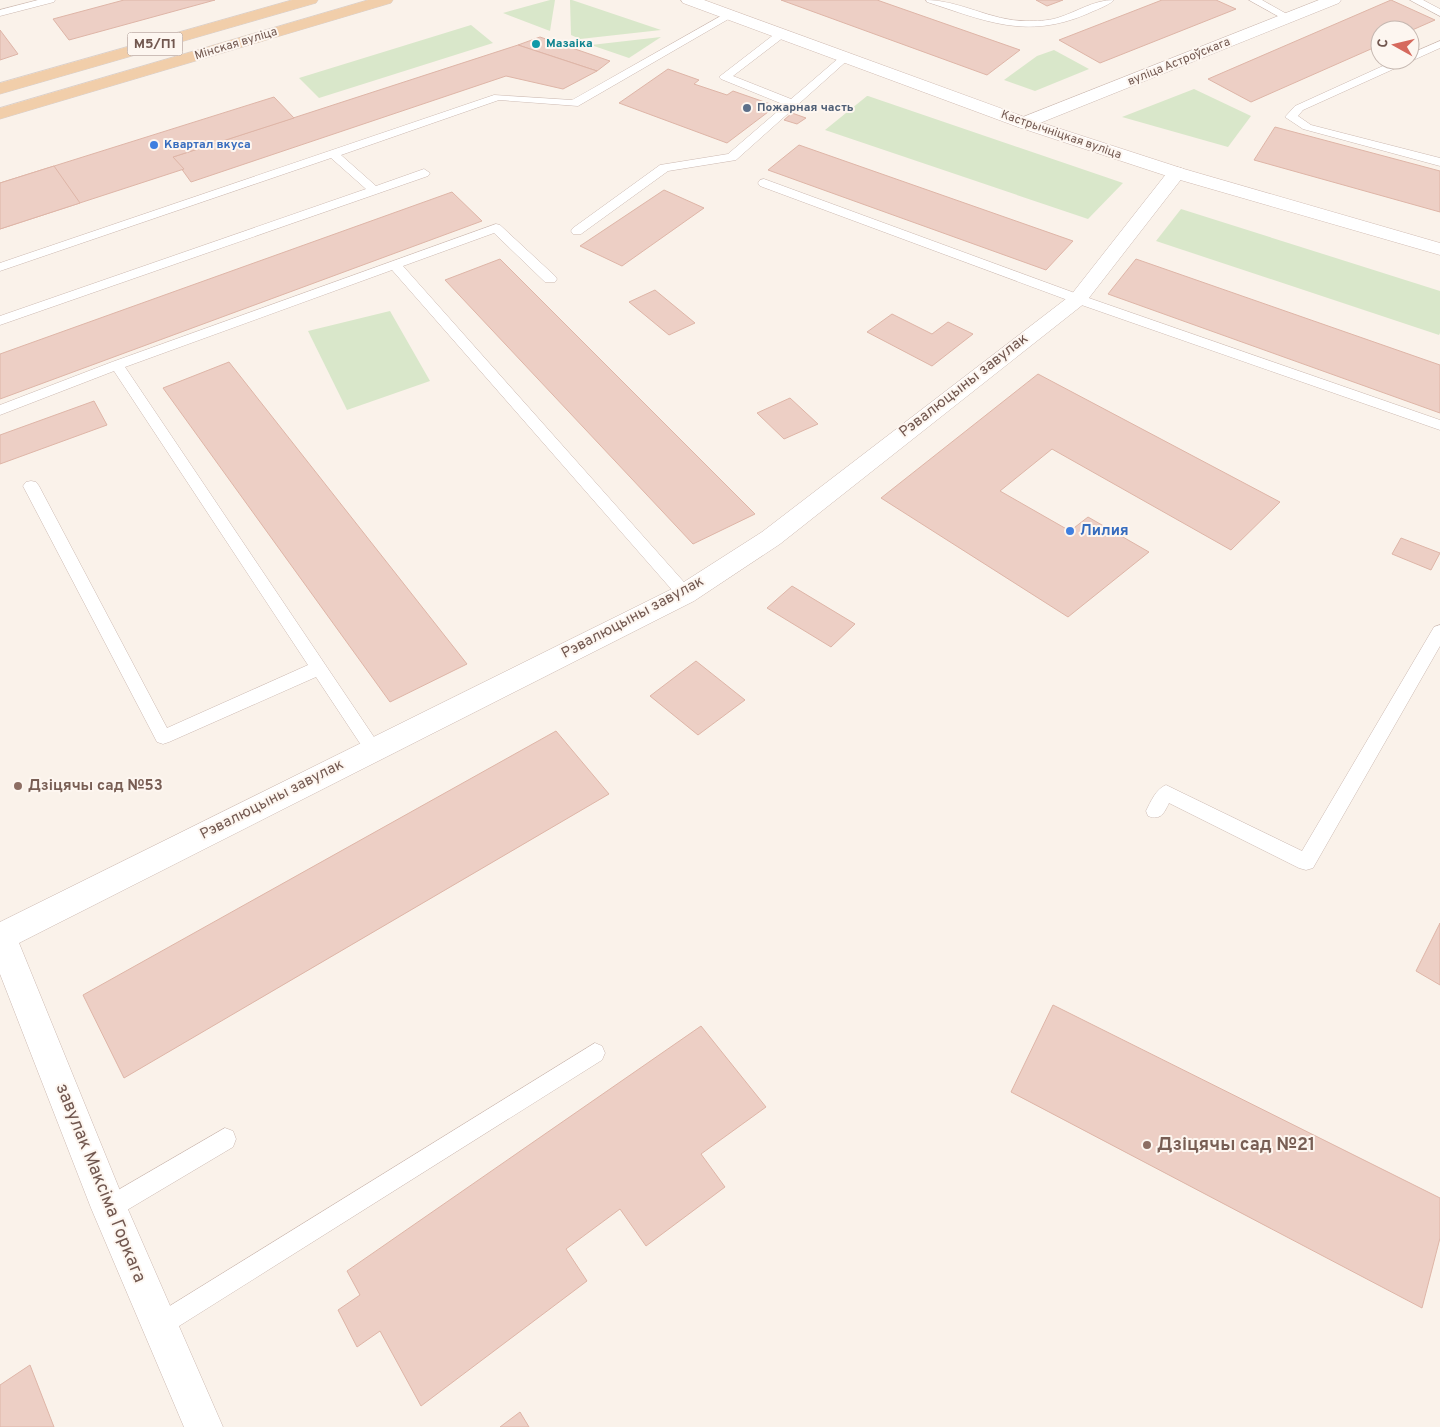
<svg xmlns="http://www.w3.org/2000/svg" width="1440" height="1427" viewBox="0 0 1440 1427" font-family="Overpass,sans-serif">
<style>
.green{fill:#d9e7ca}
.building{fill:#edcfc5;stroke:#deb5a7}
.lines{fill:none;stroke-linecap:round;stroke-linejoin:round}
.service-casing{stroke:#ccb9b1;stroke-width:1}
.minor-casing{stroke:#ccb9b1;stroke-width:1}
.secondary-casing{stroke:#d0bbb2;stroke-width:1}
.primary-casing{stroke:#d8d0ce;stroke-width:1}
.service{fill:#fff;fill-rule:evenodd}
.minor{fill:#fff;fill-rule:evenodd}
.secondary{fill:#fff;fill-rule:evenodd}
.primary{fill:#f1ceaa;fill-rule:evenodd}
.culture-dot{fill:#0f9aa8;stroke:#fdf6f0;stroke-width:2}
.service-dot{fill:#5c6f8a;stroke:#fdf6f0;stroke-width:2}
.shop-dot{fill:#3f7fe0;stroke:#fdf6f0;stroke-width:2}
.education-dot{fill:#8d6e63;stroke:#fdf6f0;stroke-width:2}
.labels{text-anchor:middle;dominant-baseline:central;stroke-width:4;stroke-linejoin:round;paint-order:stroke}
.far-street-label{font-size:12px;fill:#725850;stroke:#fdf6f0}
.far-culture-label{font-size:12px;font-weight:bold;fill:#0d838f;stroke:#fdf6f0;text-anchor:start}
.far-service-label{font-size:12px;font-weight:bold;fill:#4e5e75;stroke:#fdf6f0;text-anchor:start}
.far-shop-label{font-size:12px;font-weight:bold;fill:#366cbe;stroke:#fdf6f0;text-anchor:start}
.shield{fill:#fdf6f0;stroke:#9c8780;stroke-width:1}
.shield-label{font-size:14px;font-weight:bold;fill:#725850}
.street-label{font-size:15px;fill:#725850;stroke:#fdf6f0}
.shop-label{font-size:15px;font-weight:bold;fill:#366cbe;stroke:#fdf6f0;text-anchor:start}
.education-label{font-size:15px;font-weight:bold;fill:#785e54;stroke:#fdf6f0;text-anchor:start}
.near-education-label{font-size:18px;font-weight:bold;fill:#785e54;stroke:#fdf6f0;text-anchor:start}
.near-street-label{font-size:18px;fill:#725850;stroke:#fdf6f0}
</style>
<rect width="100%" height="100%" fill="#faf2ea"/>
<!-- green -->
<g class="green">
<path d="M550,0H555L550,31L503,13Z"/>
<path d="M570,0H572L661,30L580,39L571,35Z"/>
<path d="M471,25L493,43L319,98L299,78Z"/>
<path d="M661,37L629,58L591,45Z"/>
<path d="M1054,50L1089,69L1035,91L1004,80L1037,56Z"/>
<path d="M1194,89L1251,116L1228,147L1122,117Z"/>
<path d="M867,96H868L1123,183L1088,219L825,130Z"/>
<path d="M1181,209L1440,291V333L1439,335L1156,241Z"/>
<path d="M390,311L430,381L347,410L308,331Z"/>
</g>
<!-- building -->
<g class="building">
<path d="M124,0H215L69,40L53,19Z"/>
<path d="M781,0H877L1020,50L987,75Z"/>
<path d="M1036,0H1063L1047,6Z"/>
<path d="M1162,0H1216L1236,9L1100,63L1059,40Z"/>
<path d="M1391,0L1435,20L1410,31L1380,30V45L1251,102L1208,79Z"/>
<path d="M0,30L18,54L0,60Z"/>
<path d="M540,37L610,61L597,71L518,45Z"/>
<path d="M518,45L597,71L563,89L506,76L191,182L173,157Z"/>
<path d="M668,69L699,80L694,84L727,95L733,91L776,106L727,143L619,103Z"/>
<path d="M274,97L294,118L173,157L184,169L0,229V183Z"/>
<path d="M792,113L806,118L797,124L784,120Z"/>
<path d="M1275,127L1440,171V212L1254,160Z"/>
<path d="M799,145L1073,241L1046,270L768,170Z"/>
<path d="M54,166L80,203L0,229V183Z"/>
<path d="M664,190L704,208L622,266L580,246Z"/>
<path d="M452,192L482,221L0,399V354Z"/>
<path d="M500,259L755,514L693,544L445,280Z"/>
<path d="M1136,259L1440,365V413L1108,294Z"/>
<path d="M655,290L695,323L669,335L629,302Z"/>
<path d="M892,314L932,334L948,322L973,334L932,366L867,332Z"/>
<path d="M229,362L467,664L390,702L163,388Z"/>
<path d="M1038,374L1280,502L1231,550L1052,449L1000,491L1070,531L1088,517L1149,552L1068,617L881,498Z"/>
<path d="M790,398L818,424L784,439L757,413Z"/>
<path d="M94,401L107,425L0,464V435Z"/>
<path d="M1401,538L1440,553L1431,570L1392,554Z"/>
<path d="M792,586L855,624L831,647L767,608Z"/>
<path d="M696,661L745,700L698,735L650,696Z"/>
<path d="M556,731L609,794L124,1078L83,995Z"/>
<path d="M1440,923V985L1416,971Z"/>
<path d="M1053,1005L1440,1198V1238L1422,1308L1011,1092Z"/>
<path d="M701,1026L766,1107L701,1154L725,1187L646,1246L620,1209L566,1249L587,1281L421,1406L380,1331L357,1347L338,1310L360,1295L347,1271Z"/>
<path d="M30,1365L54,1427H0V1385Z"/>
<path d="M520,1412L529,1427H500Z"/>
</g>
<g class="lines">
<defs>
<g id="service">
<path d="M38,0H55L54,2L0,16V10Z"/>
<path d="M926,0C960,0 991,21 1026,21C1036,21 1047,21 1057,18C1077,12 1093,0 1114,0C1108,6 1095,10 1087,14C1026,40 986,21 927,2Z"/>
<path d="M1249,0H1262L1294,18L1293,20H1285Z"/>
<path d="M1410,0H1423L1440,9V16Z"/>
<path d="M728,12L733,15L732,17L578,106L499,100L341,155L376,186L424,169L430,173L428,176L0,325V316L366,189L331,158L0,271V263L494,95L572,100Z"/>
<path d="M780,32L784,33L785,35L784,37L733,76L791,99L841,56H849L850,58L736,160L668,171L581,234H573L571,231L573,228L660,165L728,154L785,105L721,79L719,77L776,33Z"/>
<path d="M1440,41V48L1303,110L1298,116L1311,125L1440,158V166L1303,129L1285,117L1295,106L1396,60H1410V54Z"/>
<path d="M764,179L1083,296L1440,420V430L1073,302L760,186L758,183L760,180Z"/>
<path d="M496,224L500,225L555,276L557,279L555,282H545L494,233L403,266L691,590L693,594L691,598L685,600L679,598L392,270L125,367L382,749L379,754L373,756L367,754L316,677L169,742L163,744L157,742L23,486L26,482L31,481L36,482L39,486L167,728L308,665L114,371L0,415V405L112,362Z"/>
<path d="M1440,625V646L1313,868L1306,870L1299,868L1169,803C1164,813 1161,821 1148,816L1146,811C1151,801 1156,789 1166,785L1302,851L1434,627Z"/>
<path d="M595,1043L602,1046L605,1053L602,1060L168,1333L160,1337L152,1333L148,1325L152,1317Z"/>
<path d="M225,1128L233,1131L236,1139L233,1147L117,1216L109,1219L101,1216L98,1208L101,1200Z"/>
</g>
<g id="minor">
<path d="M1319,0H1341L1339,3L1030,127L1024,128L1018,127L1015,123L1018,119Z"/>
<path d="M1177,167L1184,169L1186,173L1085,303L780,544L694,601L19,943L123,1198L223,1427H184L91,1208L0,974V922L676,587L762,532L1071,295L1170,169Z"/>
</g>
<path id="secondary" d="M681,0H704L1030,119L1184,169L1440,243V255L1170,177L1018,127L683,3Z"/>
<g id="primary">
<path d="M292,0H318L316,3L0,94V83Z"/>
<path d="M368,0H393L391,3L0,119V108Z"/>
</g>
</defs>
<!-- service casing -->
<use href="#service" class="service-casing"/>
<!-- minor casing -->
<use href="#minor" class="minor-casing"/>
<!-- secondary casing -->
<use href="#secondary" class="secondary-casing"/>
<!-- primary casing -->
<use href="#primary" class="primary-casing"/>
<!-- service -->
<use href="#service" class="service"/>
<!-- minor -->
<use href="#minor" class="minor"/>
<!-- secondary -->
<use href="#secondary" class="secondary"/>
<!-- primary -->
<use href="#primary" class="primary"/>
</g>
<!-- markers -->
<circle class="culture-dot" cx="536" cy="44" r="5"/>
<circle class="service-dot" cx="747" cy="108" r="5"/>
<g class="shop-dot">
<circle cx="154" cy="145" r="5"/>
<circle cx="1070" cy="531" r="5"/>
</g>
<g class="education-dot">
<circle cx="18" cy="786" r="5"/>
<circle cx="1147" cy="1145" r="5"/>
</g>
<g class="labels">
<!-- far-street labels -->
<g class="far-street-label">
<text transform="translate(236 44) rotate(-17)">Мінская вуліца</text>
<text transform="translate(1179 62) rotate(-22)">вуліца Астроўскага</text>
<text transform="translate(1061 135) rotate(19)">Кастрычніцкая вуліца</text>
</g>
<!-- far-culture labels -->
<g class="far-culture-label">
<text x="546" y="44">Мазаіка</text>
</g>
<!-- far-service labels -->
<g class="far-service-label">
<text x="757" y="108">Пожарная часть</text>
</g>
<!-- far-shop labels -->
<g class="far-shop-label">
<text x="164" y="145">Квартал вкуса</text>
</g>
<!-- shield labels -->
<rect class="shield" x="127.5" y="32.5" width="55" height="23" rx="4"/>
<g class="shield-label">
<text x="155" y="44">М5/П1</text>
</g>
<!-- street labels -->
<g class="street-label">
<text transform="translate(964 386) rotate(-38)">Рэвалюцыны завулак</text>
<text transform="translate(633 618) rotate(-28)">Рэвалюцыны завулак</text>
<text transform="translate(272 800) rotate(-27)">Рэвалюцыны завулак</text>
</g>
<!-- shop labels -->
<g class="shop-label">
<text x="1080" y="531">Лилия</text>
</g>
<!-- education labels -->
<g class="education-label">
<text x="28" y="786">Дзіцячы сад №53</text>
</g>
<!-- near-education labels -->
<g class="near-education-label">
<text x="1157" y="1145">Дзіцячы сад №21</text>
</g>
<!-- near-street labels -->
<g class="near-street-label">
<text transform="translate(100 1183) rotate(68)">завулак Максіма Горкага</text>
</g>
</g>
<!-- north arrow -->
<g transform="translate(1395 45) rotate(278)"><circle r="24" fill="#fdf6f0" stroke="#c5b7b0"/>
<path d="M0-4L9 19L0 12L-9 19Z" fill="#d6695d"/>
<text y="-8" font-size="14" font-weight="bold" text-anchor="middle" fill="#725850">С</text>
</g>
</svg>
